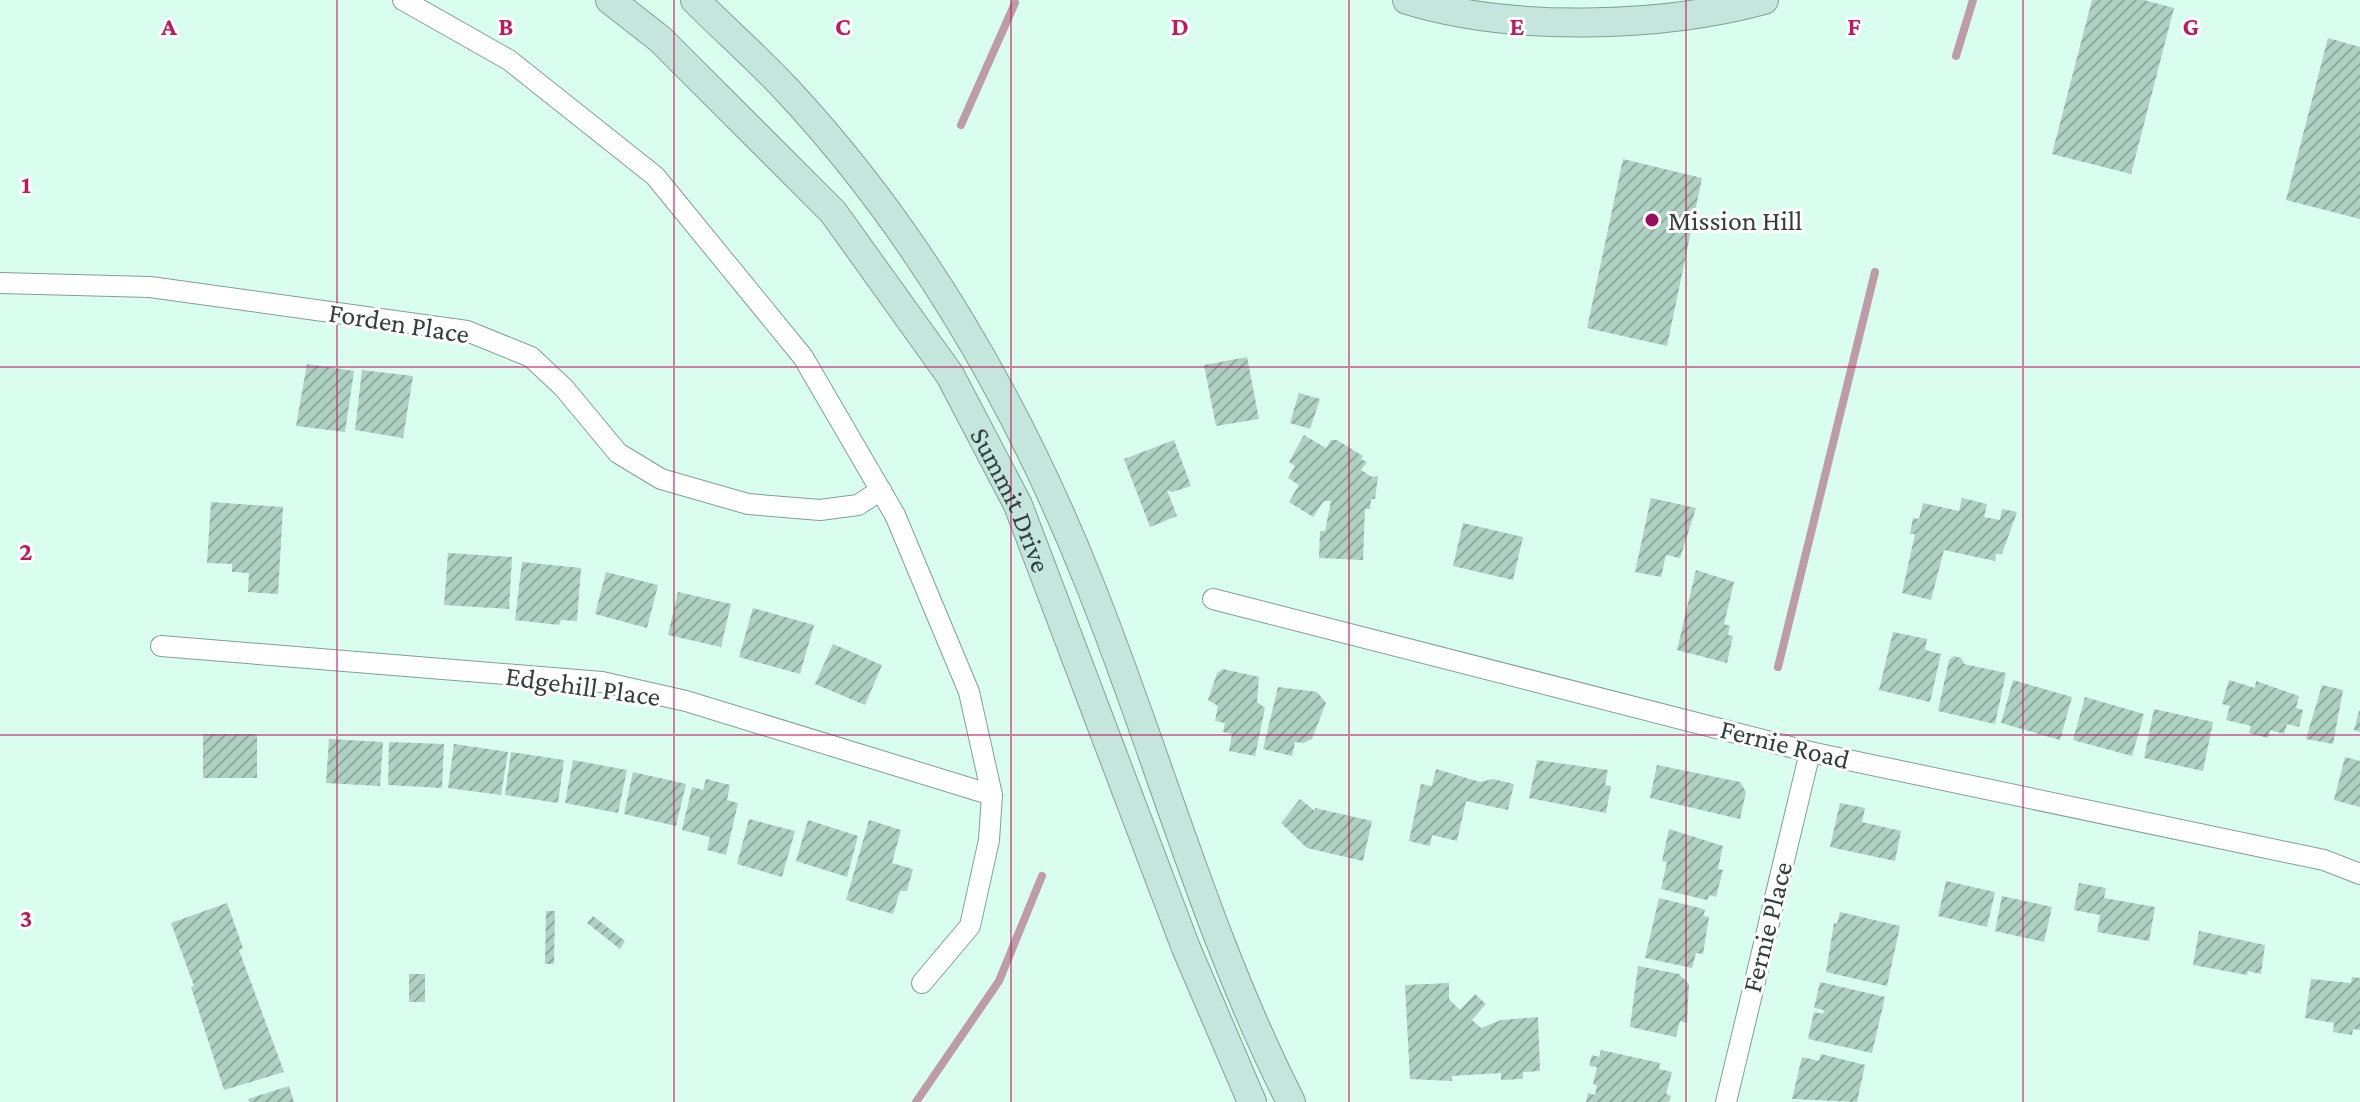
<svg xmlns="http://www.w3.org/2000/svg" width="2360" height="1102" viewBox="0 0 2360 1102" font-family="'Crimson Pro',serif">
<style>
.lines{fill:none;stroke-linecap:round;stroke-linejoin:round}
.stream{stroke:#bd9ba8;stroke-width:8}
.building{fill:url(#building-hatch)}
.minor-casing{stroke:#80a194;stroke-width:22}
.secondary-casing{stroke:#80a194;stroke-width:30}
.minor{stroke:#fff;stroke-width:20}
.secondary{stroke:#c4e6dc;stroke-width:28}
.grid{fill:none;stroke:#c2185b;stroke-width:2;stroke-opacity:0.55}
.poi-dot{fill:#9a0c5d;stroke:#fff;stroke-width:3}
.labels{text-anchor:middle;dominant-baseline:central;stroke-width:6;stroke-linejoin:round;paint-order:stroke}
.poi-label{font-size:28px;fill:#33413b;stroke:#fff;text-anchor:start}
.street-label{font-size:28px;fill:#33413b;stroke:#fff}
.grid-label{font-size:26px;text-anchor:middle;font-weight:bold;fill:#c2185b;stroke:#fff;stroke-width:6;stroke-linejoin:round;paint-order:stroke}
</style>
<defs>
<pattern id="building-hatch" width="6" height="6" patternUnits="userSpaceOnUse" patternTransform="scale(2)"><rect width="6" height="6" fill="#aed1c3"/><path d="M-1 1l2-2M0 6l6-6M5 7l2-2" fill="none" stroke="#8eaba0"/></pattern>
</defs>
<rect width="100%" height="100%" fill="#d9fdee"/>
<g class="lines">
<!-- stream -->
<g class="stream">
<path d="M1956,56L1973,0"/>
<path d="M961,125L1015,3"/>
<path d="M1778,667L1875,272"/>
<path d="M916,1102L999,981L1042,876"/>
</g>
</g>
<!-- building -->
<g class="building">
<path d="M2092,0H2144L2174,8L2131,174L2052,154Z"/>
<path d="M2328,38L2360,47V219L2286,200Z"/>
<path d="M1623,159L1702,178L1667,346L1587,328Z"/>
<path d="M1247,357L1259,419L1216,426L1204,365Z"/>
<path d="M307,364L354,371L345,432L296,426Z"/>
<path d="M362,370L413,376L403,438L355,430Z"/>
<path d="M1299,393L1320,399L1310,429L1290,423Z"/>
<path d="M1304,435L1326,448L1331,440H1337L1363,456L1361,459L1367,462L1361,470L1372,477L1378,476L1375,499H1371L1370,509H1365L1363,560L1319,558L1320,531H1325L1331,501H1324L1313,517L1289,502L1299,485L1288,478L1295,466L1289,462Z"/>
<path d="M1174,440L1191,486L1172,492L1167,490L1177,516L1150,527L1124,459Z"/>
<path d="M1651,498L1696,508L1680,558L1666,555L1661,577L1635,572Z"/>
<path d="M1962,498L1987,504L1984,517L2000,520L2002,509L2017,512L2002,554H1996L1995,561L1944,550L1931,600L1902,593L1915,534H1910L1913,518L1919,519L1923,503L1959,511Z"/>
<path d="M211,502L283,507L278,594L248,592L249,573L232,572V564L207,563Z"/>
<path d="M1463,523L1523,537L1513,580L1453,566Z"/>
<path d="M448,553L512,557L509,609L444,605Z"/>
<path d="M522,562L581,568L577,621L561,620L559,625L515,620Z"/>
<path d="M1696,570L1734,582L1724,624L1730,626L1728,635L1733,636L1727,663L1677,650Z"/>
<path d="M606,572L658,585L647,628L595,614Z"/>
<path d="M678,592L731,604L721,647L668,635Z"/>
<path d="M753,608L814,625L800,674L739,657Z"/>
<path d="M1893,632L1927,639L1925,650L1941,654L1930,702L1879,690Z"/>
<path d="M833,644L882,665L865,705L815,684Z"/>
<path d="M1954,656L1961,658L1964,664L2006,673L1995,724L1938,711L1949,660Z"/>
<path d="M1223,669L1259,677L1257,702L1265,708L1255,756L1229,751L1232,734L1223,732L1225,723L1215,721L1218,706L1208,700L1217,673Z"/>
<path d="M2013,680L2072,697L2060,740L2001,723Z"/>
<path d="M2229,680L2255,688L2256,681L2299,696L2296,708L2303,710L2299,727L2287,724L2284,734L2270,730L2268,738L2249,733L2251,726L2226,720L2230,706L2222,704Z"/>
<path d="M2322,685L2343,690L2333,744L2306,739Z"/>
<path d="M1278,687L1317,692L1326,703L1312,739L1304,743L1295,742L1292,756L1263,749Z"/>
<path d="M2085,697L2144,714L2132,756L2073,740Z"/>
<path d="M2154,709L2213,722L2203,771L2144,758Z"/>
<path d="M2359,711H2360V732L2354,730Z"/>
<rect x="203" y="734" width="54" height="44"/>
<path d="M329,739L383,742L380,786L326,783Z"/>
<path d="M389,742L444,744L442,788L388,785Z"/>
<path d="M454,744L508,752L501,795L448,788Z"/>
<path d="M511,752L564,760L558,803L505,795Z"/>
<path d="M2345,757L2360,761V807L2334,800Z"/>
<path d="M573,760L627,770L618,813L565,803Z"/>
<path d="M1537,760L1608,770L1605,785L1611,786L1606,813L1529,798Z"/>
<path d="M1657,765L1740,782L1746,792L1740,819L1650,798Z"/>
<path d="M1436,769L1480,782L1493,779L1514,784L1508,810L1466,801L1457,841L1432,835L1430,846L1409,841L1421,784L1432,786Z"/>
<path d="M633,772L686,784L676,826L624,814Z"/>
<path d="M706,779L730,785L727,800L738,803L726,855L707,850L710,837L682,830L692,787L703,790Z"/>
<path d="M1300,799L1315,811V808L1372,821L1363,861L1307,848L1281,823Z"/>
<path d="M1840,803L1865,808L1862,822L1901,831L1895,861L1830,847Z"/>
<path d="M749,819L795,831L782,877L737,864Z"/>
<path d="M808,820L858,836L847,877L796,861Z"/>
<path d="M869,820L901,830L892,863L913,869L907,891H900L893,914L846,900Z"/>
<path d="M1669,829L1723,846L1718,869L1723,870L1716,897L1709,895L1708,900L1702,899L1661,889L1667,862L1662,861Z"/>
<path d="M1946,881L1995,892L1987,927L1938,916Z"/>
<path d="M2079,883L2106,888L2104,898L2155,907L2149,941L2097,932L2100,915L2074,910Z"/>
<path d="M2002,896L2052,907L2044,942L1995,931Z"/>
<path d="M1659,898L1700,908L1705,910L1703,916L1709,917L1703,954L1696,953L1692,968L1645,958Z"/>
<path d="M227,903L243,948L239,950L284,1072L224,1090L191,987L194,986L171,923Z"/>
<path d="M546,911H555L554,964H545Z"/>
<path d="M1840,912L1900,926L1887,986L1826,972L1834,923L1837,924Z"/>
<path d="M593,916L625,941L620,949L587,923Z"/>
<path d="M2199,931L2265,945L2261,974L2248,971L2247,975L2193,965Z"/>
<path d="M1638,966L1679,974L1689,984L1687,1023L1680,1021L1676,1037L1630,1027Z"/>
<rect x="409" y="974" width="16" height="28"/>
<path d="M2352,977L2360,978V1030L2353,1029L2352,1035L2333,1032L2334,1023L2305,1018L2311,979L2351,983Z"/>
<path d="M1820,982L1885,997L1872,1053L1808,1039L1814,1012L1823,1014L1824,1010L1814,1008Z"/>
<path d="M1449,983V999L1460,1010L1475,994L1486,1004L1472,1020L1481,1028L1501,1020L1538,1017L1540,1071L1523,1072V1079L1501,1080V1073L1452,1076V1081L1410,1079L1405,985Z"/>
<path d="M1601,1050L1660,1063L1659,1069L1672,1072L1666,1094L1671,1096L1669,1102H1586L1588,1093L1595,1095L1597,1085L1593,1084L1597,1067L1589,1066L1592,1055L1599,1057Z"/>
<path d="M1821,1054L1865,1065L1857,1102L1792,1099L1802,1057L1819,1061Z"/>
<path d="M289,1086L294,1102H249L248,1099Z"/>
</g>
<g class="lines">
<defs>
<g id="minor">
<path d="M403,0L509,60L655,176L803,357L895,515L969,692L992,795L989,840L970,926L922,983"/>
<path d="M0,283L150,287L467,331L531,357L564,388L618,453L661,479L748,504L820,510L858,505L881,490"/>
<path d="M1213,599L1810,752L2324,860L2360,874"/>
<path d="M161,646L602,682L686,701L992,795"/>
<path d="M1726,1102L1810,752"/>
</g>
<g id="secondary">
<path id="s1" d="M610,0L660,39L833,212L950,375L1018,505L1186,948L1252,1102"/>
<path d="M695,0C725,30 757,58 786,89C917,229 1017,402 1088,580C1158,753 1206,935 1291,1102"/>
<path d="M1407,0C1510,32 1661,28 1764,0"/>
</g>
</defs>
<!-- minor casing -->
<use href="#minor" class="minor-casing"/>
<!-- secondary casing -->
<use href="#secondary" class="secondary-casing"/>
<!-- minor -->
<use href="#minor" class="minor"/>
<!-- secondary -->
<use href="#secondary" class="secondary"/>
</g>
<!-- grid -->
<path class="grid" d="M337,0V1102M674,0V1102M1011,0V1102M1349,0V1102M1686,0V1102M2023,0V1102M0,367H2360M0,735H2360"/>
<!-- markers -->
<circle class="poi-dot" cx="1652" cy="220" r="8"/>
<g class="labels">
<!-- poi labels -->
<g class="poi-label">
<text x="1668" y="220">Mission Hill</text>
</g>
<!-- street labels -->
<g class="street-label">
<text transform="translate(399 323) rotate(9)">Forden Place</text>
<text stroke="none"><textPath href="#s1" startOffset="648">Summit Drive</textPath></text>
<text transform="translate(583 686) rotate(8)">Edgehill Place</text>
<text transform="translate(1785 744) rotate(14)">Fernie Road</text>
<text transform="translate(1767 927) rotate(-76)">Fernie Place</text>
</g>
</g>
<g class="grid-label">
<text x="169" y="35">A</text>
<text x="506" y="35">B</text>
<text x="843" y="35">C</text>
<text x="1180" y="35">D</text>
<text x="1517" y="35">E</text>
<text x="1854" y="35">F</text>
<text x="2191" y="35">G</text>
<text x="26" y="193">1</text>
<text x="26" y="560">2</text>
<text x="26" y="927">3</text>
</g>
</svg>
